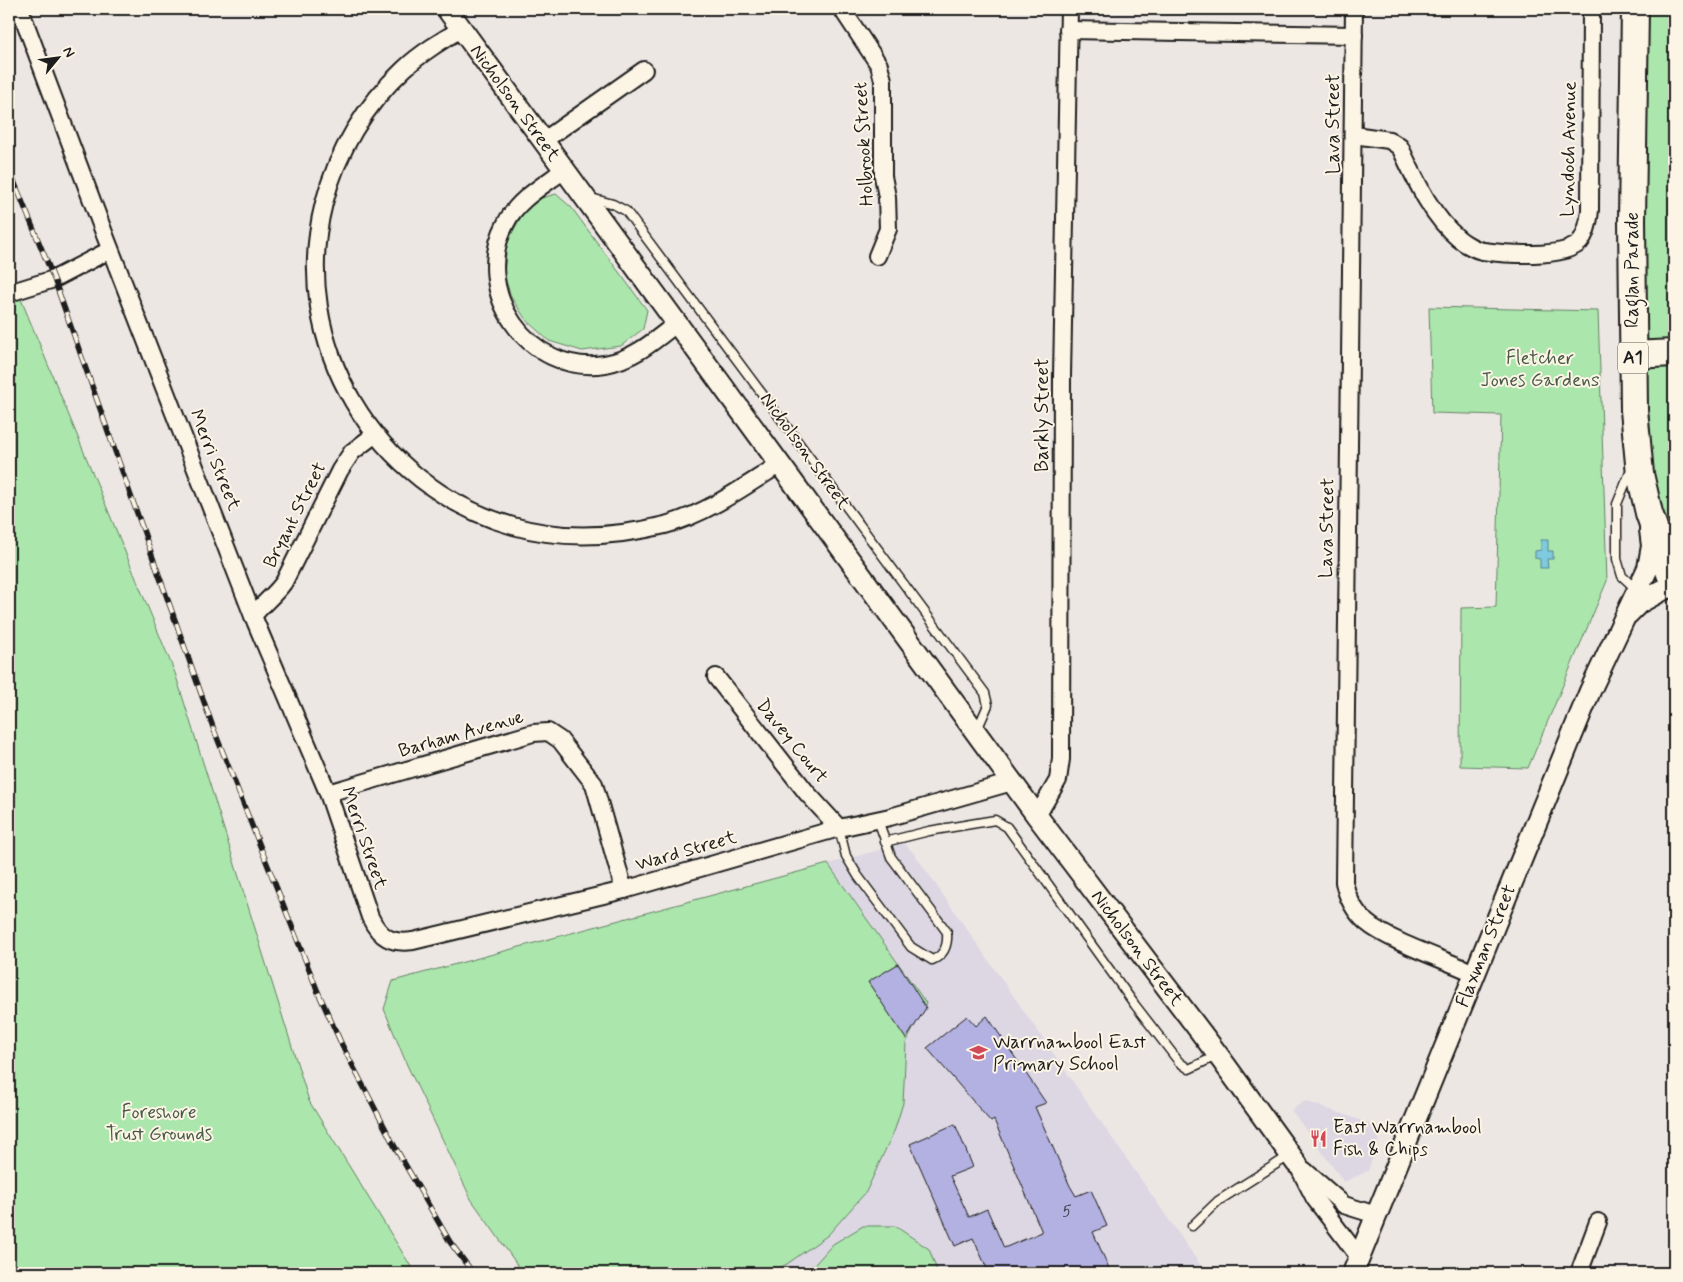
<svg xmlns="http://www.w3.org/2000/svg" width="1683" height="1282" viewBox="0 0 1683 1282" font-family="Mynerve,sans-serif">
<style>
.built{fill:#dcd7e3}
.green{fill:#abe6ac;stroke:#648164}
.water{fill:#7fcadf;stroke:#578491}
.building{fill:#b3b1e2;stroke:#1c1c1c}
.lines{fill:none;stroke-linecap:round;stroke-linejoin:round}
.service-casing{stroke:#1c1c1c;stroke-width:11}
.minor-casing{stroke:#1c1c1c;stroke-width:20}
.tertiary-casing{stroke:#1c1c1c;stroke-width:24}
.trunk-casing{stroke:#1c1c1c;stroke-width:30}
.service{stroke:#fcf5e5;stroke-width:8}
.minor{stroke:#fcf5e5;stroke-width:16}
.tertiary{stroke:#fcf5e5;stroke-width:20}
.trunk{stroke:#fcf5e5;stroke-width:26}
.rail-casing{stroke:#1c1c1c;stroke-width:5.5}
.rail{stroke:#fcf5e5;stroke-width:4;stroke-dasharray:11;stroke-linecap:butt}
.labels{text-anchor:middle;dominant-baseline:central;stroke-width:4;stroke-linejoin:round;paint-order:stroke}
.number-label{font-size:16px;fill:#42414e}
.shield{fill:#fcf5e5;stroke:#5f5d58;stroke-width:1}
.shield-label{font-size:18px;font-weight:bold;fill:#1c1c1c}
.street-label{font-size:19px;fill:#1c1c1c;stroke:#fcf5e5}
.park-label{font-size:19px;fill:#475947;stroke:#fcf5e5}
.poi-label{font-size:19px;fill:#1c1c1c;stroke:#fcf5e5;text-anchor:start}
</style>
<rect width="100%" height="100%" fill="#ede7e4"/>
<filter id="ink" filterUnits="userSpaceOnUse"><feTurbulence type="fractalNoise" baseFrequency=".02" numOctaves="2"/><feDisplacementMap in="SourceGraphic" scale="10" xChannelSelector="R" yChannelSelector="G"/><feConvolveMatrix kernelMatrix="1 2 1 2 8 2 1 2 1" color-interpolation-filters="sRGB"/></filter>
<g filter="url(#ink)">
<!-- built -->
<g class="built">
<path d="M904,843L916,856L1206,1273H770L828,1235L866,1192L884,1154L903,1103L906,1043L926,1003L828,864Z"/>
<path d="M1305,1101L1383,1128L1368,1171L1344,1182L1291,1110Z"/>
</g>
<!-- green -->
<g class="green">
<path d="M1636,9H1674V585L1633,379Z"/>
<path d="M556,194L571,207L647,310L643,329L621,346L582,351L549,341L526,320L511,297L504,274L507,242L522,215L538,199Z"/>
<path d="M9,270L175,673L309,1101L415,1273H9Z"/>
<path d="M1429,307L1598,311L1607,581L1528,768L1460,766L1461,608L1496,607L1501,415L1432,413Z"/>
<path d="M828,864L926,1003L906,1043L903,1103L895,1129L866,1192L828,1235L787,1264L770,1273H523L471,1199L407,1065L384,1009L393,981Z"/>
<path d="M863,1226H895L929,1249L938,1273H807L833,1244Z"/>
</g>
<!-- water -->
<path class="water" d="M1541,540H1548V551H1553V559H1547L1548,568H1540V559L1535,558V551L1541,550Z"/>
<!-- building -->
<g class="building">
<path d="M898,964L926,1008L906,1039L868,982Z"/>
<path d="M967,1016L976,1026L987,1016L1046,1103L1035,1107L1070,1186L1076,1196L1091,1190L1107,1226L1093,1232L1111,1273H989L973,1238L955,1246L910,1144L955,1124L973,1167L950,1176L969,1217L987,1209L1004,1248L1042,1232L994,1120L991,1122L927,1048Z"/>
</g>
<g class="lines">
<defs>
<g id="service">
<path d="M591,198L613,204L626,211L985,693L988,705L977,730"/>
<path d="M1631,470L1617,504V559L1622,576L1637,590"/>
<path d="M839,828L846,856L858,876L911,947L932,960C945,955 948,945 947,932L891,857L878,820"/>
<path d="M885,842L929,831L995,820L1007,827L1135,1005L1179,1062L1189,1069L1218,1055"/>
<path d="M1192,1226L1218,1201L1289,1156"/>
</g>
<g id="minor">
<path d="M20,9L106,238L253,616L328,793L370,917C380,938 392,944 413,941L624,890L839,828L890,817L1012,782"/>
<path d="M842,9L879,65L883,80V176L887,197L888,229L877,256"/>
<path d="M1354,9L1344,882C1347,897 1354,911 1366,922C1388,941 1446,960 1474,973"/>
<path d="M461,29C441,41 421,53 404,69C365,105 337,152 324,203C288,342 375,487 513,526C562,540 616,537 665,525C706,514 744,487 780,464"/>
<path d="M1068,30L1354,35"/>
<path d="M1354,135L1389,140L1400,147C1415,179 1431,216 1459,239C1465,244 1476,250 1483,251C1505,254 1564,259 1580,242C1587,233 1589,220 1590,210L1591,9"/>
<path d="M543,141L644,70"/>
<path d="M564,170C544,185 517,200 506,223C470,290 528,376 605,364C634,359 654,341 677,323"/>
<path d="M9,293L54,279L110,250"/>
<path d="M253,616C263,603 275,595 284,582L340,470L352,452L374,435"/>
<path d="M716,677L807,793L839,828"/>
<path d="M328,793L533,733L548,732L560,740L594,784L624,890"/>
<path d="M1037,816L1058,780L1061,759L1062,376L1069,9"/>
<path d="M1297,1164L1315,1199L1359,1257"/>
<path d="M1304,1170L1344,1205L1376,1215"/>
<path d="M1579,1273L1598,1222"/>
</g>
<g id="tertiary">
<path d="M447,9L1037,816L1218,1055L1297,1164"/>
<path d="M1628,614L1639,603L1674,584"/>
<path d="M1353,1273L1590,691L1648,568L1652,546L1650,530"/>
</g>
<g id="trunk">
<path d="M1635,9L1632,220L1634,410L1640,474L1649,513L1674,585"/>
<path d="M1633,355L1674,353"/>
</g>
</defs>
<!-- service casing -->
<use href="#service" class="service-casing"/>
<!-- minor casing -->
<use href="#minor" class="minor-casing"/>
<!-- tertiary casing -->
<use href="#tertiary" class="tertiary-casing"/>
<!-- trunk casing -->
<use href="#trunk" class="trunk-casing"/>
<!-- service -->
<use href="#service" class="service"/>
<!-- minor -->
<use href="#minor" class="minor"/>
<!-- tertiary -->
<use href="#tertiary" class="tertiary"/>
<!-- trunk -->
<use href="#trunk" class="trunk"/>
<defs>
<path id="rail" d="M9,169L54,279L214,730L318,992L342,1045L395,1147L450,1242L473,1273"/>
</defs>
<!-- rail casing -->
<use href="#rail" class="rail-casing"/>
<!-- rail -->
<use href="#rail" class="rail"/>
</g>
</g>
<!-- icons -->
<defs>
<symbol id="school-bare" viewBox="-9 -9 18 18"><path d="M0-5L7-2L0 1L-7-2ZM-4 1L0 2.5L4 1V4Q0 6-4 4Z" fill="#d1495b" stroke="#fcf5e5" stroke-width="2.5" paint-order="stroke"/></symbol>
<symbol id="restaurant-bare" viewBox="-9 -9 18 18"><path d="M-5-6h1v4h1v-4h1v4h1v-4h1v5L-1.5 .5V6h-2V.5L-5-1ZM5-6V6H3V1.5H1.5Q1.5-4 5-6Z" fill="#d1495b" stroke="#fcf5e5" stroke-width="2.5" paint-order="stroke"/></symbol>
</defs>
<g fill-rule="evenodd">
<use href="#school-bare" x="966" y="1040" width="25" height="25"/>
<use href="#restaurant-bare" x="1306" y="1126" width="25" height="25"/>
</g>
<g class="labels">
<!-- number labels -->
<g class="number-label">
<text x="1067" y="1211">5</text>
</g>
<!-- shield labels -->
<rect class="shield" x="1618" y="342.5" width="30" height="31" rx="4"/>
<g class="shield-label">
<text x="1633" y="358">A1</text>
</g>
<!-- street labels -->
<g class="street-label">
<text transform="translate(515 103) rotate(54)">Nicholson Street</text>
<text transform="translate(1333 124) rotate(-90)">Lava Street</text>
<text transform="translate(864 144) rotate(-93)">Holbrook Street</text>
<text transform="translate(1569 149) rotate(-89)">Lyndoch Avenue</text>
<text transform="translate(1632 270) rotate(-90)">Raglan Parade</text>
<text transform="translate(1042 415) rotate(-90)">Barkly Street</text>
<text transform="translate(805 451) rotate(54)">Nicholson Street</text>
<text transform="translate(215 460) rotate(68)">Merri Street</text>
<text transform="translate(295 515) rotate(-63)">Bryant Street</text>
<text transform="translate(1327 528) rotate(-89)">Lava Street</text>
<text transform="translate(461 734) rotate(-16)">Barham Avenue</text>
<text transform="translate(792 741) rotate(51)">Davey Court</text>
<text transform="translate(364 838) rotate(71)">Merri Street</text>
<text transform="translate(686 851) rotate(-16)">Ward Street</text>
<text transform="translate(1486 946) rotate(-68)">Flaxman Street</text>
<text transform="translate(1137 948) rotate(53)">Nicholson Street</text>
</g>
<!-- park labels -->
<g class="park-label">
<text x="1540" y="358">Fletcher<tspan x="1540" dy="22">Jones Gardens</tspan></text>
<text x="159" y="1112">Foreshore<tspan x="159" dy="22">Trust Grounds</tspan></text>
</g>
<!-- poi labels -->
<g class="poi-label">
<text x="993" y="1042">Warrnambool East<tspan x="993" dy="22">Primary School</tspan></text>
<text x="1333" y="1127">East Warrnambool<tspan x="1333" dy="22">Fish &amp; Chips</tspan></text>
</g>
</g>
<!-- margin -->
<rect width="1683" height="1282" fill="none" stroke="#fcf5e5" stroke-width="30"/>
<rect x="15" y="15" width="1653" height="1252" fill="none" stroke="#1c1c1c" stroke-width="2" filter="url(#ink)"/>
<!-- north arrow -->
<g transform="translate(58 58) rotate(61)" stroke="#fcf5e5" stroke-width="4" paint-order="stroke">
<path d="M0-4L9 19L0 12L-9 19Z" fill="#1c1c1c"/>
<text y="-8" font-size="14" font-weight="bold" text-anchor="middle" fill="#1c1c1c">N</text>
</g>
</svg>
